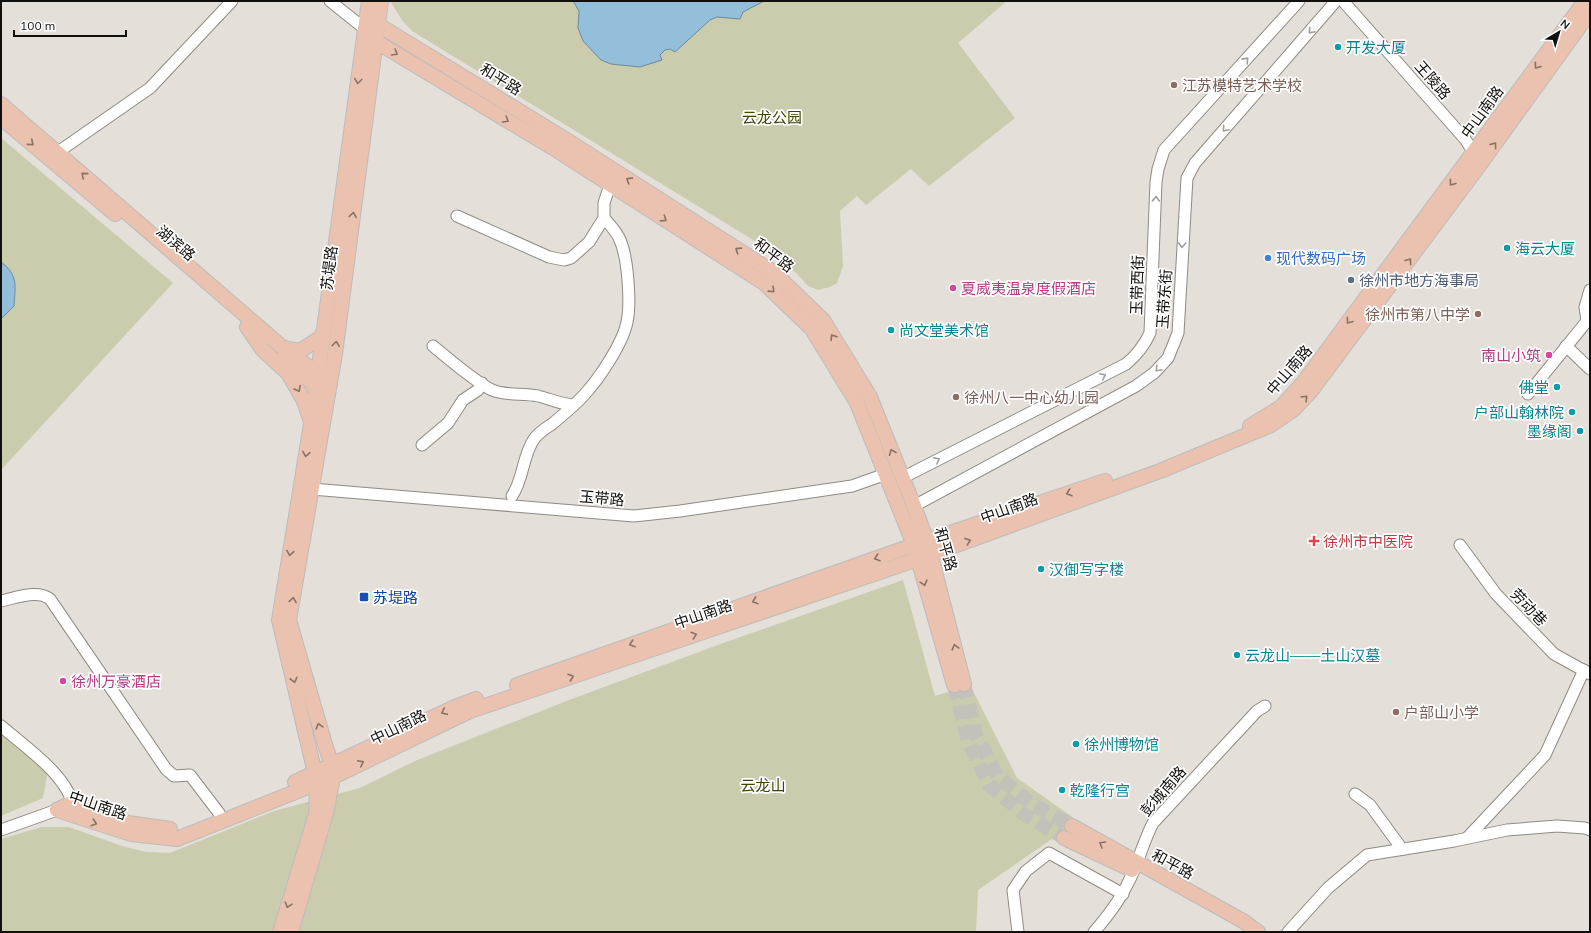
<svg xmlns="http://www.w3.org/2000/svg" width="1591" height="933" viewBox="0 0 1591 933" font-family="Mulish,'Noto Sans SC',sans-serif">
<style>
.green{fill:#caccad}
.water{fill:#93bfdb;stroke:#6c8a9d}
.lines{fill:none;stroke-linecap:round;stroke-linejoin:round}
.major-tunnel{stroke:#c4c0ba;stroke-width:14;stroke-dasharray:14 7;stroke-linecap:butt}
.minor-casing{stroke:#8f8b84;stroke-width:13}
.major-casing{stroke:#bcbcbb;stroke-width:16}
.minor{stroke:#fff;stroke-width:11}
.major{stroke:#eac2af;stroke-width:14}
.oneway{stroke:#a09f9e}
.oneway2{stroke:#887266}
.culture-dot{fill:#0f9aa8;stroke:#fff;stroke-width:1.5}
.education-dot{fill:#8d6e63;stroke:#fff;stroke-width:1.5}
.shop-dot{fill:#3f7fe0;stroke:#fff;stroke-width:1.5}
.service-dot{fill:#5c6f8a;stroke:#fff;stroke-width:1.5}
.hotel-dot{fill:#d1479c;stroke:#fff;stroke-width:1.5}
.health-dot{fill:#e0444e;stroke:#fff;stroke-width:1.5}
.transit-dot{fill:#1a4fb4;stroke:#fff;stroke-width:1.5}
.labels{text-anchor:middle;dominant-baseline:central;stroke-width:3.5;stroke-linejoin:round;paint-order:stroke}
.culture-label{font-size:15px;fill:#0d838f;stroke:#fff;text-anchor:start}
.street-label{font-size:15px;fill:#11100d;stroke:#fff}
.education-label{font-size:15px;fill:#785e54;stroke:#fff;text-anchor:start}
.park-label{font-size:15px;fill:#41410a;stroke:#fff}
.shop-label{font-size:15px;fill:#366cbe;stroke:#fff;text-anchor:start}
.service-label{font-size:15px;fill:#4e5e75;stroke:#fff;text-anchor:start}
.hotel-label{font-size:15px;fill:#b23c85;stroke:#fff;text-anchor:start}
.health-label{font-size:15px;fill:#be3a42;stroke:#fff;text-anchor:start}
.transit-label{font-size:15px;fill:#164399;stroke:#fff;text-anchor:start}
</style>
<rect width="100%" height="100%" fill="#e4dfd8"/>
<!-- green -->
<g class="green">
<path d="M390,1H1007L958,43L1015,118L929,186L911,169L866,205L857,196L840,211L843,266L837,283L830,287L818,290L808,286L797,274L763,246L412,31L402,20Z"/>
<path d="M1,138L173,283L1,470Z"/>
<path d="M903,580L935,696L970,685L1017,778L1078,821L978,890L976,932H1V839L42,827H69L122,846L146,852L170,853L274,811L360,788L415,761L569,700L726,642Z"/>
<path d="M1,717L50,759L43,798L1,816Z"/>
</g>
<!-- water -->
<g class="water">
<path d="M573,1H764L743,12L740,19L717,17L710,20L675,52L670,49L665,50L660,55L662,60L640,67L611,64L601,60L583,41L578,28L579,11Z"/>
<path d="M1,262C19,275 15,288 14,306L1,319Z"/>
</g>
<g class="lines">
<!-- major-tunnel -->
<g class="major-tunnel">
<path d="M964,684L976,735L998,777L1032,804L1072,826"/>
<path d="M954,685L968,741L989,785L1024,814L1064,838"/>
</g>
<defs>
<g id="minor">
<path d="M330,1L365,29"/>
<path d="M1343,1L1465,139L1478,159"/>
<path d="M58,152L150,88L232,1"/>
<path d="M457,216L549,257L564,260L571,258L589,242L604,218V203L610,185"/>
<path d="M433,346C449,359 475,382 492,390C506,396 523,393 538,396C550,399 560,404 573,405"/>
<path d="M1566,346L1590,369"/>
<path d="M1528,394L1587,321L1585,307L1590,290"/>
<path d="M422,445L448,423L463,400L478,390L482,383"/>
<path d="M902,478L1126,364C1137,355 1144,346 1150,333L1156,182L1158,169L1164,150L1299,1"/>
<path d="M312,489L634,516L680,511L852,486L886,474"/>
<path d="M512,496C524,478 522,457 534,439C539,432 546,428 552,424C563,415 575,405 584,395C599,379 623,343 627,322C631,303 628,258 620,240C617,232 610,225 604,218"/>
<path d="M914,506L1136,386L1154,373L1168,358L1178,333L1187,178L1195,163L1336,1"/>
<path d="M1460,545L1496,594L1554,654L1590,674"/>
<path d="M1,601C16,598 37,589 50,599L166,769L174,776L190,775L219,813"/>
<path d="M1,726C25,747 69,776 74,809"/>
<path d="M1355,794L1370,805L1402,849"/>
<path d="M1,830L57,810"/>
<path d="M1467,838L1545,755L1584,670"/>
<path d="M1018,932L1013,890L1026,871L1049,853L1123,894"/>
<path d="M1094,932C1107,917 1119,902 1128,883C1138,864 1143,842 1153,823L1257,711L1265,706"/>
<path d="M1288,932L1328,888L1367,855L1454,841L1507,830L1557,826L1585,828L1590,830"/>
</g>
<g id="major">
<path d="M1,104L282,347L325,379"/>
<path d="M1,118L115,214"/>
<path d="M247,327L262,349L288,373L304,401L310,419"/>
<path d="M285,348L300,351L320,338L324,331"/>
<path d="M283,358L322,391"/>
<path d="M1250,426L1281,407L1303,383L1585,1"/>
<path d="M517,685L914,545L1105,481"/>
<path d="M954,685L914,545L857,403L812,329L764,283L558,151L375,41L365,29L377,24L565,139L773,272L823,320L870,397L914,506L927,541L964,684"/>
<path d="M295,782L455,707L476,699"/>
<path d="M57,810L131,834L177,839L333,777L470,711L918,559L1160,471L1271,425L1293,410L1311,391L1481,163L1590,12"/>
<path d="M57,810L73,802L128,823L170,829"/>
<path d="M1072,826L1243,921L1258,932"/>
<path d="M1064,838L1132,870"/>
<path d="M280,932L316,814L317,782L279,620L311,424L369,1"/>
<path d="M291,932L326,813L333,777L332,766L324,741L289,620L335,354L381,1"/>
</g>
</defs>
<!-- minor casing -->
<use href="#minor" class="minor-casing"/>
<!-- major casing -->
<use href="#major" class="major-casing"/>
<!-- minor -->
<use href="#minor" class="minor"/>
<!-- major -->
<use href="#major" class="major"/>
</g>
<!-- one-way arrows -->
<defs><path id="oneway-chevron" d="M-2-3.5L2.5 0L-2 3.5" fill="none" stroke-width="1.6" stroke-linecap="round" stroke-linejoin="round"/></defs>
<g class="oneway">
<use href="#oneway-chevron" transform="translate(1311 31) rotate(131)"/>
<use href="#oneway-chevron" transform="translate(1246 60) rotate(-48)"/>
<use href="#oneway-chevron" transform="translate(1225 129) rotate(131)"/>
<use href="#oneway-chevron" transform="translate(1156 199) rotate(-88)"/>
<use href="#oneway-chevron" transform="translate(1182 245) rotate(93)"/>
<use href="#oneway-chevron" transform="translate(1158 369) rotate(133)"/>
<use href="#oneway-chevron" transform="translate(1103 376) rotate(-27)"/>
<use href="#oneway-chevron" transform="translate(937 460) rotate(-27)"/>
</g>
<g class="oneway2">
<use href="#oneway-chevron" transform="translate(395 53) rotate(31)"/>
<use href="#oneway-chevron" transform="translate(1537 66) rotate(126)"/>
<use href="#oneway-chevron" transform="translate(358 81) rotate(98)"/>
<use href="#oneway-chevron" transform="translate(506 120) rotate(31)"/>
<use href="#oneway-chevron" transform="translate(31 143) rotate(40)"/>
<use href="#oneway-chevron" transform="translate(1494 145) rotate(-54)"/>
<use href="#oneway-chevron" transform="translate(84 175) rotate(-139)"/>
<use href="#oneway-chevron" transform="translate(629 180) rotate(-147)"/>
<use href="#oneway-chevron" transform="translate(1452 183) rotate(127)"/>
<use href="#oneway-chevron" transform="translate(353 215) rotate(-83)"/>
<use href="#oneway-chevron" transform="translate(664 219) rotate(33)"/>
<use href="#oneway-chevron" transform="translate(738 250) rotate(-147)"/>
<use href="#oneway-chevron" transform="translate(1409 261) rotate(-54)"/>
<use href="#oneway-chevron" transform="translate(772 290) rotate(44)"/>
<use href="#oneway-chevron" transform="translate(1349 321) rotate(127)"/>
<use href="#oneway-chevron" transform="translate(833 337) rotate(-122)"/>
<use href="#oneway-chevron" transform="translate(336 344) rotate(-83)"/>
<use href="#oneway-chevron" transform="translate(298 389) rotate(60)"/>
<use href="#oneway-chevron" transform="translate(1305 398) rotate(-45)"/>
<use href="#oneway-chevron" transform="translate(892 452) rotate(-112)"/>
<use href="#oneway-chevron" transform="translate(306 454) rotate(99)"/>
<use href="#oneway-chevron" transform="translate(1069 493) rotate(161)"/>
<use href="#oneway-chevron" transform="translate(968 541) rotate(-20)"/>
<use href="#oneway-chevron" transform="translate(290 553) rotate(99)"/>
<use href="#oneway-chevron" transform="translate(877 558) rotate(161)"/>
<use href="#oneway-chevron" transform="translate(924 583) rotate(74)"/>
<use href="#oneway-chevron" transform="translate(293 600) rotate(-80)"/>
<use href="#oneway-chevron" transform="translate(755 601) rotate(161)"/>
<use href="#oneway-chevron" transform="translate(694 635) rotate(-19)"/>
<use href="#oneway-chevron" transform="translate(632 644) rotate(161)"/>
<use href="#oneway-chevron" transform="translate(955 647) rotate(-105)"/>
<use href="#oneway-chevron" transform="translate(571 677) rotate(-19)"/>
<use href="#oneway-chevron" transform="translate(294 680) rotate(76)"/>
<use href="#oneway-chevron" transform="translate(444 712) rotate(155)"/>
<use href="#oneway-chevron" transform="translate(319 726) rotate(-106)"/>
<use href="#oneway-chevron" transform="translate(361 763) rotate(-26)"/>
<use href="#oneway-chevron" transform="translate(94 823) rotate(17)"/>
<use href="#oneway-chevron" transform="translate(1102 844) rotate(-150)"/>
<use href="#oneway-chevron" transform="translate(288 905) rotate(107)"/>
</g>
<!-- markers -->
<g class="culture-dot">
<circle cx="1338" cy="47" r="4"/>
<circle cx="1507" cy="248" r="4"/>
<circle cx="891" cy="330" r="4"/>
<circle cx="1557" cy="387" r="4"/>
<circle cx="1572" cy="412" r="4"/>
<circle cx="1580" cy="431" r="4"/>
<circle cx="1041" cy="569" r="4"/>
<circle cx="1237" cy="655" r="4"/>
<circle cx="1076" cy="744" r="4"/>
<circle cx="1062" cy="790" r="4"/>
</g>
<g class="education-dot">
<circle cx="1174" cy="85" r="4"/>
<circle cx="1478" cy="314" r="4"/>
<circle cx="956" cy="397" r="4"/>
<circle cx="1396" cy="712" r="4"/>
</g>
<circle class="shop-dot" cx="1268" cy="258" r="4"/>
<circle class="service-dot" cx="1351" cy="280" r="4"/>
<g class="hotel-dot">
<circle cx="953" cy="288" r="4"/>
<circle cx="1549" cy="355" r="4"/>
<circle cx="63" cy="681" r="4"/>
</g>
<path class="health-dot" d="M1312 535h4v4h4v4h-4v4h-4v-4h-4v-4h4z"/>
<rect class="transit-dot" x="359" y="592" width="10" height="10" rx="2"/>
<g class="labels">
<!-- culture labels -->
<g class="culture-label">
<text x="1346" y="47">开发大厦</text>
<text x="1515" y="248">海云大厦</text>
<text x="899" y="330">尚文堂美术馆</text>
<text x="1549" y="387" text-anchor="end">佛堂</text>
<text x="1564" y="412" text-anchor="end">户部山翰林院</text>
<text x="1572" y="431" text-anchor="end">墨缘阁</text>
<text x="1049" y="569">汉御写字楼</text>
<text x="1245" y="655">云龙山——土山汉墓</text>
<text x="1084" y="744">徐州博物馆</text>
<text x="1070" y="790">乾隆行宫</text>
</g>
<!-- street labels -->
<g class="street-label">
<text transform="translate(501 79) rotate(32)">和平路</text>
<text transform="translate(1433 80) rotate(49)">王陵路</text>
<text transform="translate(1482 112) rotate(-54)">中山南路</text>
<text transform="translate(176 243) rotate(40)">湖滨路</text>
<text transform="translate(774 255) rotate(37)">和平路</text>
<text transform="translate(329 268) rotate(-83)">苏堤路</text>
<text transform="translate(1137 285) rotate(-88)">玉带西街</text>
<text transform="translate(1164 299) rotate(-86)">玉带东街</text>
<text transform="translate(1289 370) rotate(-49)">中山南路</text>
<text transform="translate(602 498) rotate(5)">玉带路</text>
<text transform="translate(1009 508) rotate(-20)">中山南路</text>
<text transform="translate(946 549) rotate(74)">和平路</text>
<text transform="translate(1529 607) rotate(46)">劳动巷</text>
<text transform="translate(703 614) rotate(-19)">中山南路</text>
<text transform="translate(398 727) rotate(-26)">中山南路</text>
<text transform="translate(1163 791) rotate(-49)">彭城南路</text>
<text transform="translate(98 805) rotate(19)">中山南路</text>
<text transform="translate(1173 864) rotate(28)">和平路</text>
</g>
<!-- education labels -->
<g class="education-label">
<text x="1182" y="85">江苏模特艺术学校</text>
<text x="1470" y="314" text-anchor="end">徐州市第八中学</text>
<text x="964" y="397">徐州八一中心幼儿园</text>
<text x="1404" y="712">户部山小学</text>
</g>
<!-- park labels -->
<g class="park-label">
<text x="772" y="117">云龙公园</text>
<text x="763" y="785">云龙山</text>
</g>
<!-- shop labels -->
<g class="shop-label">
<text x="1276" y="258">现代数码广场</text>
</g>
<!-- service labels -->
<g class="service-label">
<text x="1359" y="280">徐州市地方海事局</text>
</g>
<!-- hotel labels -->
<g class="hotel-label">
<text x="961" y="288">夏威夷温泉度假酒店</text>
<text x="1541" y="355" text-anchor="end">南山小筑</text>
<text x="71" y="681">徐州万豪酒店</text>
</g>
<!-- health labels -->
<g class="health-label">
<text x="1323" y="541">徐州市中医院</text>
</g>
<!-- transit labels -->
<g class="transit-label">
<text x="373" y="597">苏堤路</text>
</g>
</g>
<!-- border -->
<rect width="1591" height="933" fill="none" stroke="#11100d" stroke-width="4"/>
<!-- north arrow -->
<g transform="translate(1559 32) rotate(38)" stroke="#ffffff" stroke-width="3" paint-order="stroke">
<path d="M0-3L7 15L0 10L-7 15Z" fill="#11100d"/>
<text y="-6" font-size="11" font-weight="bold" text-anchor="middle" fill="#11100d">N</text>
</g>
<!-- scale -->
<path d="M14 30v6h112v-6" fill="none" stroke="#11100d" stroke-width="2"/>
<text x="20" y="30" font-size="12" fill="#11100d" stroke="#ffffff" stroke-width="3" paint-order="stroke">100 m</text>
</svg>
